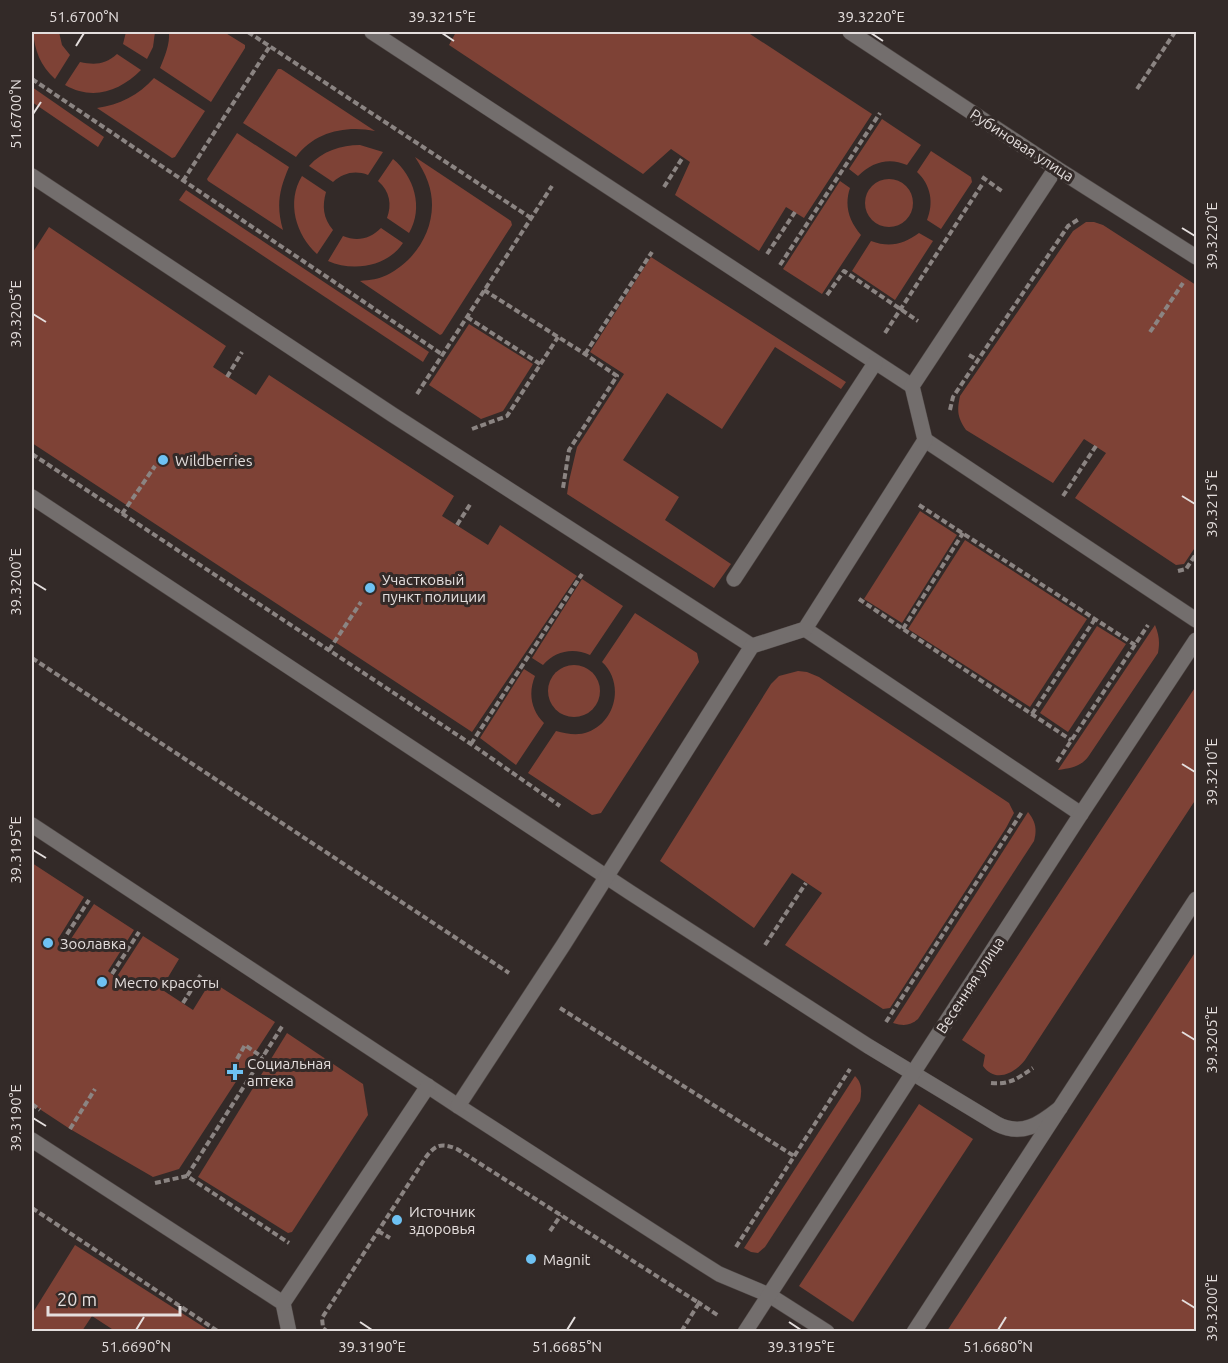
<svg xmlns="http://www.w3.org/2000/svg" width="1228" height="1363" viewBox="0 0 1228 1363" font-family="Ubuntu,sans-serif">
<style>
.green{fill:#7e4236}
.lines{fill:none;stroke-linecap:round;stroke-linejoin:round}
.minor-casing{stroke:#4f4745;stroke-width:16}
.path{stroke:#8b8482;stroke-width:4;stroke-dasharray:6 3;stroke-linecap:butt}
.minor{stroke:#736e6d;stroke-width:15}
.ticks{fill:none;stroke:#e4dedd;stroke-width:2}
.poi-dot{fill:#6ec2f3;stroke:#332a28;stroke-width:2}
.labels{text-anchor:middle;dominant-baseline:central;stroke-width:6;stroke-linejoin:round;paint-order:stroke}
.street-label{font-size:15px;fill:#e4dedd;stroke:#332a28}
.poi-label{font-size:15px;fill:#e4dedd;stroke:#332a28;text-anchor:start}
.neatline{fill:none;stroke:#e4dedd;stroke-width:2}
.ticks-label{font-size:15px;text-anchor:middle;fill:#e4dedd}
</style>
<rect width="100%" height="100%" fill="#332a28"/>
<!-- green -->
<g class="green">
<path d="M33,32H59L62,45L70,55L55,79C40,65 35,51 33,32Z"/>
<path d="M126,32H155L153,47L147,59L123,44Z"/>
<path d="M169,32H224L245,45V48L211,102L160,68C165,56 170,44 169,32Z"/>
<path d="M456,32H747L872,114L804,218L786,207L759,251L675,195L690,162L671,149L643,174L449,45Z"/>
<path d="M117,54L141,70C120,91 93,101 65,85L80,62C94,65 105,65 117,54Z"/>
<path d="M278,69H281L375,131C346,125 314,132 296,157L243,123Z"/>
<path d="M154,78L205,111L175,157L172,158L97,108C119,105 139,95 154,78Z"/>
<path d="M32,87L104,137L98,147L32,102Z"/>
<path d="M882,119L921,145L907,165C889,157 872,162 858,176L849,169Z"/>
<path d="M237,133L289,167C279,190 276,206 283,230L208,181L207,179Z"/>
<path d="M360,145L383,152L368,175C355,170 343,173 333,182L309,166C322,151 341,145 360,145Z"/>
<path d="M931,151L971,177L972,182L941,229L927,220C934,203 931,185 917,172Z"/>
<path d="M415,157L511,221L512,225L442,334L440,335L360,281C370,280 379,279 387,275C421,258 441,218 428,182C425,173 420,165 415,157Z"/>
<path d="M393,159C414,176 424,208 409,233L387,218C392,205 390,191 378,181Z"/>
<path d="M302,176L326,192C322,206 323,218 333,230L317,254C296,235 286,202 302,176Z"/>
<circle cx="889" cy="203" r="24"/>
<path d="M840,181L850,188C844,206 849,221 861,235L822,294L783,269Z"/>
<path d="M186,190L429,352L423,362L179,200Z"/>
<path d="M1086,222H1094L1103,225L1196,285V546L1184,564L1176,565L1075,498L1106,453L1084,439L1053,483L966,430C957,417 957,410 960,396L1073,231Z"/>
<path d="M49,227L226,346L213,367L256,395L269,375L454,496L442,516L488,545L500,525L577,576L472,732L32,443V252H33Z"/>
<path d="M381,228L403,243C387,267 353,272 328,261L343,236C357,242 370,239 381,228Z"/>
<path d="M919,233L933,241L895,300L852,271L871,241C890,248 904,244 919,233Z"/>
<path d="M651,257L846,382L841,389L775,347L722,429L667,393L623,460L679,497L665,520L731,564L714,588L567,494L569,481L577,447L624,374L590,352Z"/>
<path d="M469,324L533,364L503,411L481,419L429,385Z"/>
<path d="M920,511L957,535L902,623L864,599Z"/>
<path d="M965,540L1087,619L1030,707L908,629Z"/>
<path d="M582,579L623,606L590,655C573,647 555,651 543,665L532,658Z"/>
<path d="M635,613L697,653L699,662L601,813L592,815L528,773L556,731C567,734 578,736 588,732C617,721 624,682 602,662Z"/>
<path d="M1155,625C1159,635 1160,642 1158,653L1088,757C1080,767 1071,768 1058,770Z"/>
<path d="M1097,626L1126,644L1068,732L1040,713Z"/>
<circle cx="574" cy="691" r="26"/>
<path d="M524,669L535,676C528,693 531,710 544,723L516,765L480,738Z"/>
<path d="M798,671L807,672L819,677L1009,803L1014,813L1006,828L890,1008L883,1009L785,945L822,893L792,873L754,928L660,861L771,684L779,676Z"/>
<path d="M1196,686V799L1025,1060C1014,1074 995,1083 983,1066L985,1055L962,1040Z"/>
<path d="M1028,812C1036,822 1037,830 1034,841L918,1019C910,1026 903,1026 893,1023Z"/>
<path d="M32,863L84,897L58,939L67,945L94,904L134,930L108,971L116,978L143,936L179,959L161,989L193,1010L211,981L275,1022L179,1169L153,1177L70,1129L32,1104Z"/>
<path d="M1196,951V1331H947Z"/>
<path d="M287,1033L363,1084L368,1115L292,1232L288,1233L198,1177Z"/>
<path d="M855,1076C862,1083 862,1091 860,1101L765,1247L758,1253L751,1252L744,1248Z"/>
<path d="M919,1104L973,1139L853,1322L799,1286Z"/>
<path d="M75,1245L210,1331H115L92,1316L82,1331H32V1314Z"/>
</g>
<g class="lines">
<defs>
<g id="minor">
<path d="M372,32L912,386"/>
<path d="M850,32L1056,168L1196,257"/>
<path d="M32,176L393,415L752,646"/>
<path d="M925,440L1196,620"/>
<path d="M32,497L631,893L868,1046L997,1124C1022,1137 1040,1124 1060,1108"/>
<path d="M734,579L875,363"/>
<path d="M805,629L1081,814"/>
<path d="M32,825L458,1106L700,1262L719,1274L769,1295L827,1332"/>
<path d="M458,1106L564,944L752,646L805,629L925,440L912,386L1056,168"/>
<path d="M32,1140L283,1303L289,1332"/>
<path d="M283,1303L428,1086"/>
<path d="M745,1332L1081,814L1196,640"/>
<path d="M914,1332L1196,899"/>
</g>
</defs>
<!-- minor casing -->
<use href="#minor" class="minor-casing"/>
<!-- path -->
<g class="path">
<path d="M248,32L531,218"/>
<path d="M32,79L443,355"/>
<path d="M1137,89L1175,32"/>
<path d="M982,177L1003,192"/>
<path d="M183,181L270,46"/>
<path d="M664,187L683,157"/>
<path d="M767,254L795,212"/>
<path d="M780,265L880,113"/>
<path d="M484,290L585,354L617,376L569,450L563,488"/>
<path d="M827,295L844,271L918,321"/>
<path d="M467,317L540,364"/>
<path d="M1150,332L1183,283"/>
<path d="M885,333L983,183"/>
<path d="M585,354L652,252"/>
<path d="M969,355L978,360"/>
<path d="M227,377L242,352"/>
<path d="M417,394L552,186"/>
<path d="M950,410L953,397L1068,226L1079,219"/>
<path d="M472,429L507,416L558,337"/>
<path d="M32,454L471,744L560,806"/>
<path d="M1063,496L1096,446"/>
<path d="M919,505L1135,645"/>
<path d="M122,514L155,466"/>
<path d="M457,525L471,503"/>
<path d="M1178,571L1186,569L1196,554"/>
<path d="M859,599L903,629L1071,740"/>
<path d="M903,629L963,533"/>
<path d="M329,650L361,602"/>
<path d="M32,658L509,973"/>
<path d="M1032,714L1095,619"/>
<path d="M471,744L582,574"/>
<path d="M1057,762L1148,625"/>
<path d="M62,942L89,900"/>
<path d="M765,945L806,883"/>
<path d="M112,974L139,932"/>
<path d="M183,1003L202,973"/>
<path d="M560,1008L794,1156"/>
<path d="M886,1022L1022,812"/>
<path d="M237,1059L245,1045L262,1057"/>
<path d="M991,1083C1010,1085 1018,1078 1033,1068"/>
<path d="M32,1104L40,1110"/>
<path d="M70,1129L95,1089"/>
<path d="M187,1176L283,1025"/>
<path d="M155,1183L187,1176L289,1243"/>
<path d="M32,1208L219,1332"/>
<path d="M378,1231L390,1238"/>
<path d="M550,1231L561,1215"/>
<path d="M736,1247L850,1069"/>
<path d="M700,1301L699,1303L719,1316"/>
<path d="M328,1332L323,1328L322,1318L426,1157C436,1144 442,1143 457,1149L699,1303L681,1332"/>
<path d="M347,1332L348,1330"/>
</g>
<!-- minor -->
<use href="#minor" class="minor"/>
</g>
<!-- ticks -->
<path class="ticks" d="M442,33L454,41M871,33L883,41M76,46L84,33M33,114L41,102M1182,228L1195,236M33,314L46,322M1182,496L1195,504M33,582L46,590M1182,764L1195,772M33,850L46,858M1182,1032L1195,1040M33,1118L46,1126M1182,1300L1195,1308M360,1322L372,1330M789,1322L801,1330M136,1330L144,1317M567,1330L575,1317M998,1330L1006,1317"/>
<!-- markers -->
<g class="poi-dot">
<circle cx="163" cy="460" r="6"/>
<circle cx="370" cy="588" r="6"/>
<circle cx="48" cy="943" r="6"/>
<circle cx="102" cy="982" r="6"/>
<path d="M232 1063h6v6h6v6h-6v6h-6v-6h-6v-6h6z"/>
<circle cx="397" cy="1220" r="6"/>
<circle cx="531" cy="1259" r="6"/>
</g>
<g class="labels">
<!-- street labels -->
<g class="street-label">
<text transform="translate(1022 145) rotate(33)">Рубиновая улица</text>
<text transform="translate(970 985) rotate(-57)">Весенняя улица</text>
</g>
<!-- poi labels -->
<g class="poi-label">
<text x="175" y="460">Wildberries</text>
<text x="382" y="579">Участковый<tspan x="382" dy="17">пункт полиции</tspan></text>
<text x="60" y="943">Зоолавка</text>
<text x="114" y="982">Место красоты</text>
<text x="247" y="1063">Социальная<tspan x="247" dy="17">аптека</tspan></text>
<text x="409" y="1211">Источник<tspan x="409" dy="17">здоровья</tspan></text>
<text x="543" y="1259">Magnit</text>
</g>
</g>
<!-- border -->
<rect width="1228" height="1363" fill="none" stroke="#332a28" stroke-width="66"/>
<!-- scale -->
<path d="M48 1306v9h132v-9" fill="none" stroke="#e4dedd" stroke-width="3"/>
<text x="57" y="1306" font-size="18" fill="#e4dedd" stroke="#332a28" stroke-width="4.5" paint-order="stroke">20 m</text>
<rect x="33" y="33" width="1162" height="1297" class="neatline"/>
<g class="ticks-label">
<text x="84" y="22">51.6700°N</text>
<text x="442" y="22">39.3215°E</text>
<text x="871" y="22">39.3220°E</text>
<text transform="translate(16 114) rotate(-90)" y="5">51.6700°N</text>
<text transform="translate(1212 236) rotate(-90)" y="5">39.3220°E</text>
<text transform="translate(16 314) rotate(-90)" y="5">39.3205°E</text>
<text transform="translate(1212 504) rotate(-90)" y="5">39.3215°E</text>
<text transform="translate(16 582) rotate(-90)" y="5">39.3200°E</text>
<text transform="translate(1212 772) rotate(-90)" y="5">39.3210°E</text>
<text transform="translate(16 850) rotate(-90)" y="5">39.3195°E</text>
<text transform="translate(1212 1040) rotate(-90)" y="5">39.3205°E</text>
<text transform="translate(16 1118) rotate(-90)" y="5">39.3190°E</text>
<text transform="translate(1212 1308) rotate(-90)" y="5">39.3200°E</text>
<text x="136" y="1352">51.6690°N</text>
<text x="372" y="1352">39.3190°E</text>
<text x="567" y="1352">51.6685°N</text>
<text x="801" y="1352">39.3195°E</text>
<text x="998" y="1352">51.6680°N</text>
</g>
</svg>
